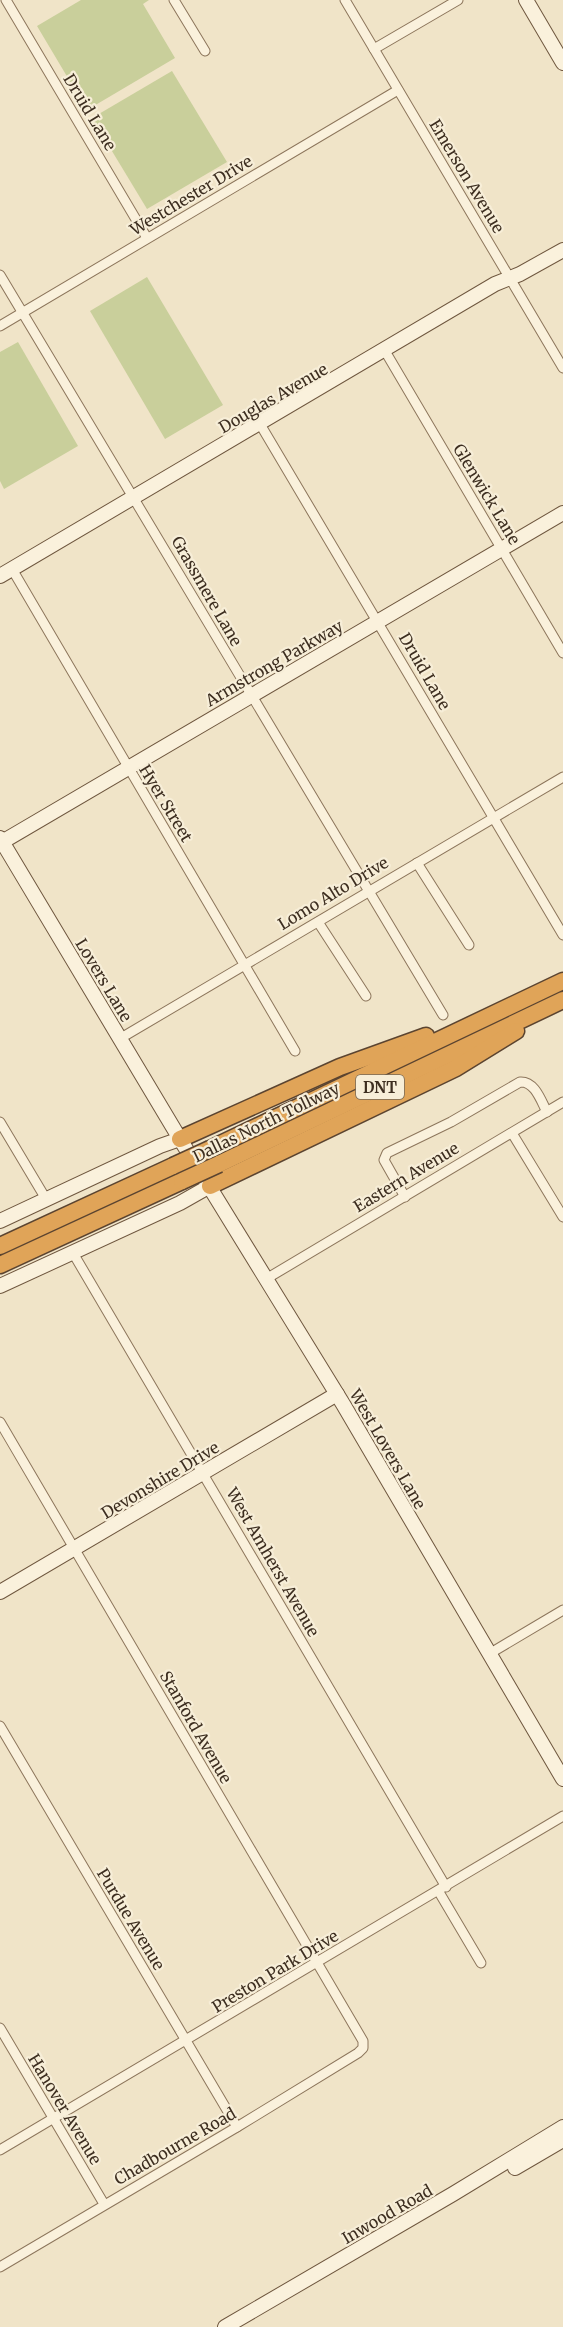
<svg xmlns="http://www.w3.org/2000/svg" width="563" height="2327" viewBox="0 0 563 2327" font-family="Merriweather,serif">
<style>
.green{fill:#c9cf9b}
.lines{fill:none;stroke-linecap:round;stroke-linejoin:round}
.street-casing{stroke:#8d765c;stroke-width:11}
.secondary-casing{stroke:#6f573f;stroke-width:16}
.highway-casing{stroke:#5b4430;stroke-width:19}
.street{stroke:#faf1dc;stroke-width:9}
.secondary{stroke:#faf1dc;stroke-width:14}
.highway{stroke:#e0a458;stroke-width:16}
.highway-bridge-casing{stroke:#5b4430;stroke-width:19;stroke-linecap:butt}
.highway-bridge{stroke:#e0a458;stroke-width:16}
.labels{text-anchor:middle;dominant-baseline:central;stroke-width:4.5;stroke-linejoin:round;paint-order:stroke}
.shield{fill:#f7eed8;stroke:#756857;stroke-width:1.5}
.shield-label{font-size:15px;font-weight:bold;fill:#3d2e20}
.street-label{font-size:16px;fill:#3d2e20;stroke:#f7eed8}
</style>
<rect width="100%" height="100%" fill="#f0e4c8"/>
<!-- green -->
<g class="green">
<path d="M81,0H149L143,4L175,58L87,110L37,26Z"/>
<path d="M172,71L227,162L147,209L92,118Z"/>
<path d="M147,277L223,405L165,439L90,311Z"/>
<path d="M18,342L78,446L4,489L0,481V352Z"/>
</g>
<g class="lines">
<defs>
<g id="street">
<path d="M6,0L147,238"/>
<path d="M174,0L205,51"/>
<path d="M345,0L563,368"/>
<path d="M374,49L458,0"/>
<path d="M0,275L443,1015"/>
<path d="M0,326L398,90"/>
<path d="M385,351L563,653"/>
<path d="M260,424L563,935"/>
<path d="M12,569L295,1051"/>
<path d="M417,863L469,945"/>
<path d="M318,922L366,996"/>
<path d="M121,1038L563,777"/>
<path d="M0,1122L46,1199"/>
<path d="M512,1133L563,1217"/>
<path d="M405,1197L384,1160L387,1153L451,1122L520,1082C535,1081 541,1101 547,1112"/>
<path d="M73,1253L446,1887"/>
<path d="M266,1279L563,1102"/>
<path d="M0,1422L363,2041V2048L358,2053L237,2127L0,2267"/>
<path d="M489,1654L563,1610"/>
<path d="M0,1726L237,2127"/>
<path d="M439,1892L481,1963"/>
<path d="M0,2028L104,2204"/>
<path d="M0,2150L563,1816"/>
</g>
<g id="secondary">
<path d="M526,0L563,63"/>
<path d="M0,576L495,284L520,274L563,250"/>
<path d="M0,838L180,1139L343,1404L563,1779"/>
<path d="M2,842L563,513"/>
<path d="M0,1221L160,1146L180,1139"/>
<path d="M0,1286L180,1203L210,1186"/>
<path d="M0,1592L337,1394"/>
<path d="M515,2168L563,2140"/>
<path d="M225,2327L453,2194L563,2127"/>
</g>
<g id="highway">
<path d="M180,1139L340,1067L426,1036"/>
<path d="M210,1149L563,981"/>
<path d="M219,1164L563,1000"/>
<path d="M210,1186L456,1068L516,1031"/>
<path d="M0,1246L173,1166"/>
<path d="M0,1265L182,1181"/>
</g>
</defs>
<!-- street casing -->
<use href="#street" class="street-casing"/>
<!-- secondary casing -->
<use href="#secondary" class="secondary-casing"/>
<!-- highway casing -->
<use href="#highway" class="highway-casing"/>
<!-- street -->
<use href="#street" class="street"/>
<!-- secondary -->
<use href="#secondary" class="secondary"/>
<!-- highway -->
<use href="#highway" class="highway"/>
<defs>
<g id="highway-bridge">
<path d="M173,1166L210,1149"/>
<path d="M182,1181L219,1164"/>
</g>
</defs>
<!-- highway-bridge casing -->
<use href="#highway-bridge" class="highway-bridge-casing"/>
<!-- highway-bridge -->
<use href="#highway-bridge" class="highway-bridge"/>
</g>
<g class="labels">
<!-- shield labels -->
<rect class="shield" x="356" y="1075" width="48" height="24" rx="4.5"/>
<g class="shield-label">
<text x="380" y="1087">DNT</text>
</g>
<!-- street labels -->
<g class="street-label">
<text transform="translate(90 112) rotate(59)">Druid Lane</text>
<text transform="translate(467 176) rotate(59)">Emerson Avenue</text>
<text transform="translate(191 195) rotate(-31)">Westchester Drive</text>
<text transform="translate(273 398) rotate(-30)">Douglas Avenue</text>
<text transform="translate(487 494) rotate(59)">Glenwick Lane</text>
<text transform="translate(207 591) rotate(60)">Grassmere Lane</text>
<text transform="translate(274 663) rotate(-30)">Armstrong Parkway</text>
<text transform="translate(425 671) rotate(60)">Druid Lane</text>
<text transform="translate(166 803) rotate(59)">Hyer Street</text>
<text transform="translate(333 893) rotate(-31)">Lomo Alto Drive</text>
<text transform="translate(104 980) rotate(59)">Lovers Lane</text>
<text transform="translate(266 1122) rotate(-26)">Dallas North Tollway</text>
<text transform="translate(406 1177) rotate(-31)">Eastern Avenue</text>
<text transform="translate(388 1449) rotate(60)">West Lovers Lane</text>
<text transform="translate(160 1480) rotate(-31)">Devonshire Drive</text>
<text transform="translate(273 1562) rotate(60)">West Amherst Avenue</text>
<text transform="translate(196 1727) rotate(60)">Stanford Avenue</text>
<text transform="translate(131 1919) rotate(59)">Purdue Avenue</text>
<text transform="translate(275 1971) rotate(-31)">Preston Park Drive</text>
<text transform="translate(65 2109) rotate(59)">Hanover Avenue</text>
<text transform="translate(175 2146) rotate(-30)">Chadbourne Road</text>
<text transform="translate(387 2214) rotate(-30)">Inwood Road</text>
</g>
</g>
</svg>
